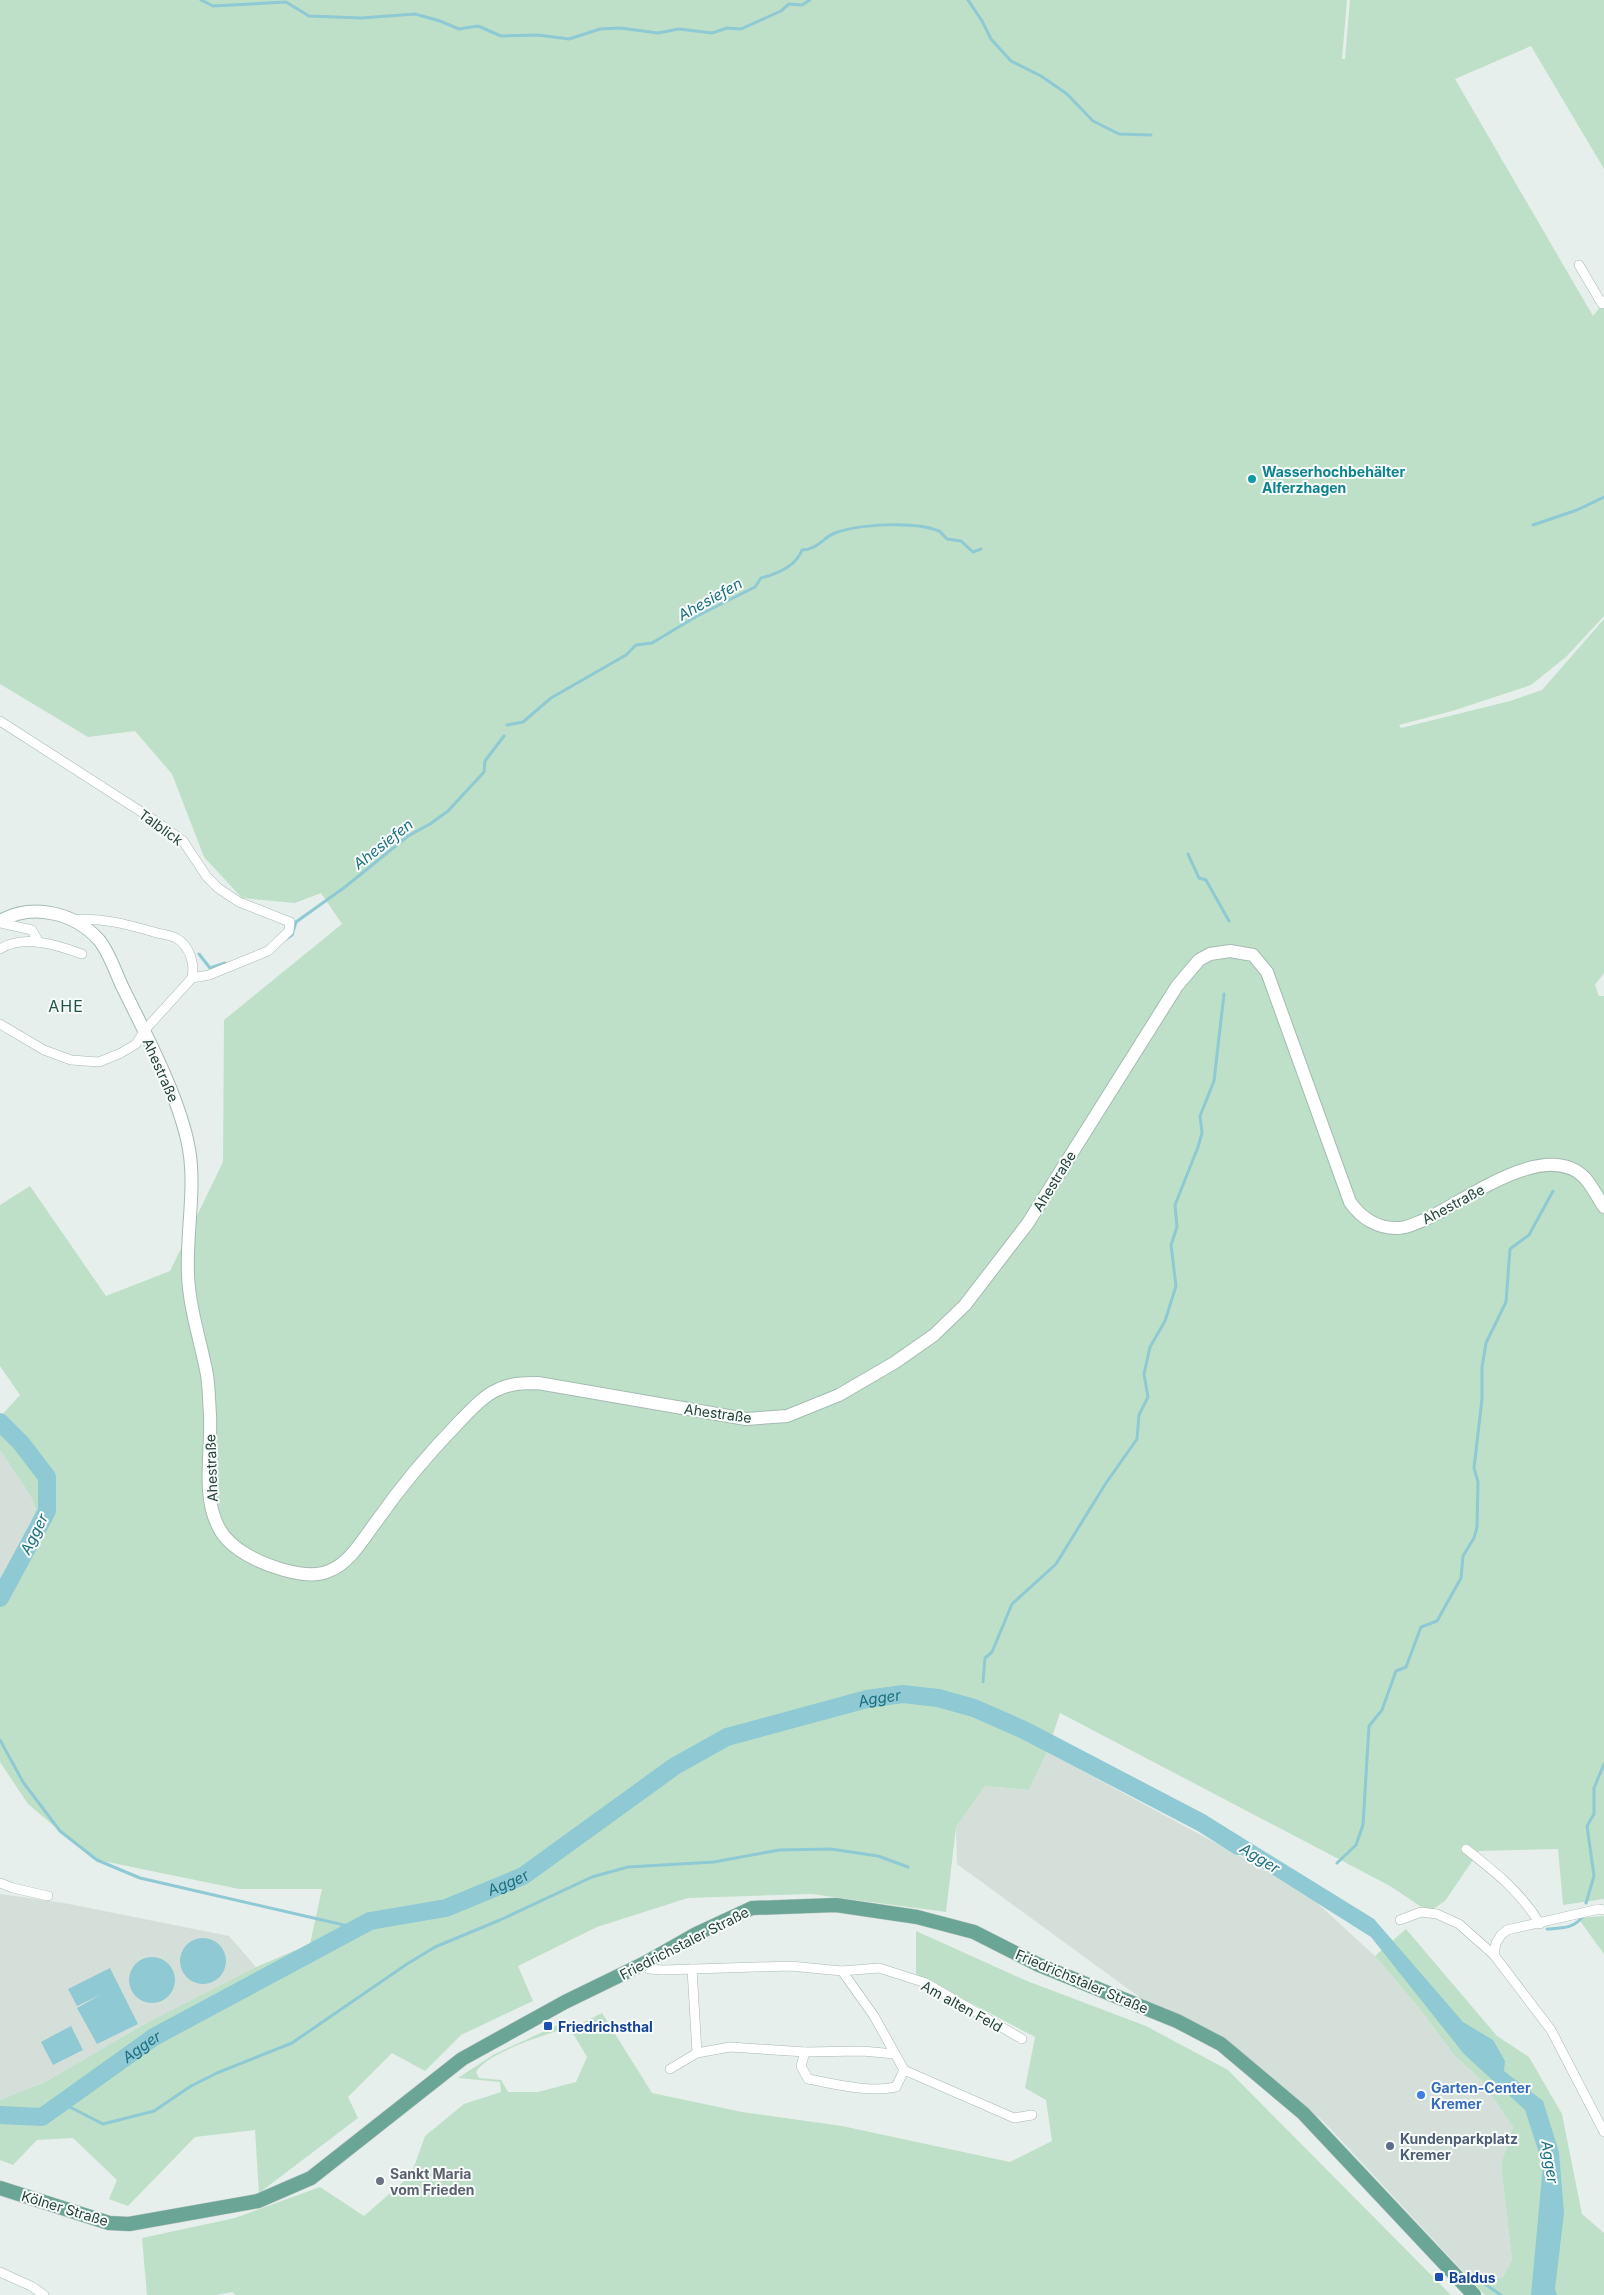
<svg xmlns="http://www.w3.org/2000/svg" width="1604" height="2295" viewBox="0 0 1604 2295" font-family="Inter,sans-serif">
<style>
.built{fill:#d4dfda}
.green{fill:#bfe0c8;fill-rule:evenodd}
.water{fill:#8ec9d4}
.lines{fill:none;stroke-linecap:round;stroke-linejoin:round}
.stream{stroke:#8ec9d4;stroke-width:3}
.river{stroke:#8ec9d4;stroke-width:18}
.minor-casing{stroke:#a8b8b2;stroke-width:10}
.secondary-casing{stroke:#a4bbb3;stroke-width:14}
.primary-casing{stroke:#c2cac8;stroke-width:15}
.minor{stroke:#fff;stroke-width:9}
.secondary{stroke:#fff;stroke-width:12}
.primary{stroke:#6aa596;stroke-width:14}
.culture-dot{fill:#0f9aa8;stroke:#f7fbf9;stroke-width:2}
.transit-dot{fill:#1a4fb4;stroke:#f7fbf9;stroke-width:2}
.shop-dot{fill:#3f7fe0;stroke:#f7fbf9;stroke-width:2}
.service-dot{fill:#5c6f8a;stroke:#f7fbf9;stroke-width:2}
.worship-dot{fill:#6b7280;stroke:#f7fbf9;stroke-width:2}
.labels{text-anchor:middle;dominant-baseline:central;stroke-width:4;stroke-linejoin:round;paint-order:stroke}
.culture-label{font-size:14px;font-weight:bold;fill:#0d838f;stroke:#f7fbf9;text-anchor:start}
.street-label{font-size:14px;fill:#24423a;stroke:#f7fbf9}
.transit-label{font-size:14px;font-weight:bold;fill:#164399;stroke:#f7fbf9;text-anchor:start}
.shop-label{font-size:14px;font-weight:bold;fill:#366cbe;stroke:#f7fbf9;text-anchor:start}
.service-label{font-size:14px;font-weight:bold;fill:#4e5e75;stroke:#f7fbf9;text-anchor:start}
.worship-label{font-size:14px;font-weight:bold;fill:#5b616d;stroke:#f7fbf9;text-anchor:start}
.water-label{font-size:15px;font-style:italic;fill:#1c6f80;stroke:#f7fbf9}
.quarter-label{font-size:16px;letter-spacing:1px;fill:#1f5548;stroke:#f7fbf9}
</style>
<rect width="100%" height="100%" fill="#e6efeb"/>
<!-- built -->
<g class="built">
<path d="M0,1450L30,1495L36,1509L11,1569L0,1586Z"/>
<path d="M1047,1752L1251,1862L1316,1902L1375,1956L1420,2009L1454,2055L1481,2080L1513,2127L1501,2164L1512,2260L1503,2277L1488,2282L1470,2279L1324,2122L1261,2068L1212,2032L1142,1999L957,1864L956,1827L985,1786L1029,1790Z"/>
<path d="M0,1894L64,1903L229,1936L256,1967L148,2022L45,2082L0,2100Z"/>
</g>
<!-- green -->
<g class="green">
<path d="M0,0H1347L1342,59H1345L1350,0H1604V169L1531,46L1455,79L1593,316L1604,302V616L1566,657L1531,685L1452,711L1399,725L1401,728L1510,701L1542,690L1604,619V973L1595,985L1599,996H1604V1899L1563,1905L1558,1849L1479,1851L1445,1901L1429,1912L1390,1886L1060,1713L1047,1752L1029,1790L985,1786L956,1827L946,1912L811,1894L688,1898L597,1927L518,1966L533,2001L461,2035L425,2071L392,2053L348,2097L358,2118L259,2193L255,2130L195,2137L128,2206L109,2199L117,2180L73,2138L37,2140L13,2165L0,2160V2100L45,2082L148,2022L256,1967L310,1944L322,1889H239L93,1859L28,1804L0,1762V1586L11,1569L36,1509L30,1495L0,1450V1417L20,1395L0,1366V1205L30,1186L106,1296L170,1271L223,1162L224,1020L342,924L321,893L295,903L242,898L204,857L172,774L135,731L88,737L0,684Z"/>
<path d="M1604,1916V1954L1578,1918Z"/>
<path d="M1406,1929L1497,2036L1529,2057L1562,2114L1582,2214L1604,2233V2295H1485L1470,2279L1488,2282L1503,2277L1512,2260L1501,2164L1513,2127L1481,2080L1454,2055L1420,2009L1375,1956Z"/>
<path d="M916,1931L1027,1981L1146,2026L1228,2070L1451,2295H236L232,2292L216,2295H147L142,2238L235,2218L320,2187L364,2216L411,2175L425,2136L464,2104L501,2092L500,2082L458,2078L493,2055L562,2023L580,2024L602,2013L652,2093L742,2112L842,2126L1010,2162L1052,2141L1046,2100L1025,2088L1035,2037L916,1974ZM563,2029L574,2035L587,2057L576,2082L538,2092H508L501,2080L479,2078L476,2072C487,2053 542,2036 563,2029Z"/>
</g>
<!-- water -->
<g class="water">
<path d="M1220,1824L1374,1919L1463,2022L1493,2040L1505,2061L1504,2071L1543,2101L1559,2152L1564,2213L1555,2289L1557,2295H1531L1543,2165L1525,2110L1464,2054L1371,1937L1216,1839Z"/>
<circle cx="203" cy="1961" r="23"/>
<circle cx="152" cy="1980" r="23"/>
<path d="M110,1968L138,2024L97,2044L77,2008L102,1994L77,2006L68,1989Z"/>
<path d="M71,2026L83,2050L53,2065L41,2042Z"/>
</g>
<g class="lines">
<!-- stream -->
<g class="stream">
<path d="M201,0L213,6L286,2L309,16L361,18L415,14L440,21L459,29L478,26L501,36L538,35L569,39L600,29L620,28L658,33L679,29L712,33L727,28L741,29L781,11L789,4L802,5L810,0"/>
<path d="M968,0L982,21L991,39L1011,61L1041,76L1067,94L1093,121L1119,134L1151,135"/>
<path d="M1533,525L1577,510L1604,497"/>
<path d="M507,725L523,722L551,698L626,655L636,645L652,643L697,616L755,587L761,578C777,574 796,566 802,550C819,549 822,538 835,533C859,524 915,521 939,531C942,533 944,536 947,539L961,541L973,552L981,549"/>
<path d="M1188,854L1199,878L1206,880L1229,921"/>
<path d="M286,939L292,935L296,922L345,887L408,836L430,824L448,811L484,772L485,761L504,736"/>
<path d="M199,954L210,968L225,963"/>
<path d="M983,1682L985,1658L992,1652L1012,1604L1056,1564L1106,1483L1137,1439L1139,1415L1148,1397L1144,1374L1150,1347L1165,1321L1176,1286L1171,1245L1177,1227L1175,1205L1198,1147L1202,1133L1200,1116L1214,1081L1224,994"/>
<path d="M0,1740L23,1782L60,1831L97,1860L140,1878L357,1928"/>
<path d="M1337,1863L1356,1845L1363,1825L1369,1726L1382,1710L1396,1671L1406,1667L1421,1627L1437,1621L1461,1578L1463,1556L1474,1538L1477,1527L1478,1482L1474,1468L1482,1399V1367L1486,1343L1506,1302L1510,1249L1529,1235L1553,1191"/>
<path d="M1586,1903L1594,1876L1587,1826L1594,1814V1788L1604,1764"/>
<path d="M1547,1929C1561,1928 1574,1929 1583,1916"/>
<path d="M62,2103L103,2124L154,2111L191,2086L217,2073L292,2043L407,1964L435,1947L500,1920L592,1877L628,1867L714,1862L779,1850L831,1849L878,1856L908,1867"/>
<path d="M1473,2276L1501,2295"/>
</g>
<!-- river -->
<g class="river">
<path d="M0,1422L21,1443L47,1477V1511L0,1598"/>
<path id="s1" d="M0,2115L42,2117L154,2037L370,1921L446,1908L523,1876L675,1766L727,1737L867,1699L903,1694L938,1698L974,1708L1024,1730L1202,1823L1238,1846"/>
</g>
<defs>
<g id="minor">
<path d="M1579,265L1602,304L1604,301"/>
<path d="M0,721L157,822L183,841L207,877L218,888L239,902L290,922L289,931L268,951L209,975L192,978L144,1031L136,1044L121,1053L99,1062L71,1060L44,1050L0,1024"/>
<path d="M73,920C102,917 129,925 157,933C162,934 170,935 176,938C190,946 195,964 192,978"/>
<path d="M0,923L32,930L39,943"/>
<path d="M0,949C24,934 57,945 82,954"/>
<path d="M1466,1849C1494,1871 1521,1892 1540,1924"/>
<path d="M0,1883L13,1888L48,1896"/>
<path d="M1400,1920L1421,1912L1437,1914L1459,1924L1494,1955L1551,2030L1604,2132"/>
<path d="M1494,1955L1496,1943L1501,1935L1507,1930L1599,1909L1604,1910"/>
<path d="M645,1963L649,1969L663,1970L790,1966L842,1971L879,1968L926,1983L1022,2039"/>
<path d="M692,1969L697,2053"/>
<path d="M842,1971L874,2016L904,2070L1014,2118L1032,2115"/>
<path d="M805,2052L862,2051L895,2054"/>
<path d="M670,2069L697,2053L730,2047L805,2052L801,2066L808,2079C835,2084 868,2093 896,2087L904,2070"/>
<path d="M0,2272L31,2286L44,2295"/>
</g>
<path id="secondary" d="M0,921C32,903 74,912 99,940C109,952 115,971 122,986C145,1033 180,1098 189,1149C196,1190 186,1233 188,1274C189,1308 201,1342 207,1375C209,1388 209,1402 210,1415C212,1451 201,1495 219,1528C230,1550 262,1564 284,1570C299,1574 315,1577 329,1571C350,1563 363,1539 376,1522C401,1486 429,1453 460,1421C471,1410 484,1395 499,1389C512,1383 524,1383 538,1383L746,1419L787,1416L839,1395L894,1363L934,1335L965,1305L1028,1223L1177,986L1199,960L1210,954L1230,951L1253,955L1267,972L1350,1202C1361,1218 1378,1229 1399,1228C1407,1228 1416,1223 1424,1220C1463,1203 1545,1137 1585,1178C1592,1186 1598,1198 1604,1207"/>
<path id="primary" d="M0,2188L109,2223L129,2224L258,2201L311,2178L462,2059L565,2002L645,1963L696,1934L752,1908L836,1905L917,1917L974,1932L1039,1965L1177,2021L1221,2044L1303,2113L1474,2295"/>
</defs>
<!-- minor casing -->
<use href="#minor" class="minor-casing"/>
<!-- secondary casing -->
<use href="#secondary" class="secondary-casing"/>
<!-- primary casing -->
<use href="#primary" class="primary-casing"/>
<!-- minor -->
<use href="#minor" class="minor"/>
<!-- secondary -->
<use href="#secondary" class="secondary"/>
<!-- primary -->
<use href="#primary" class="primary"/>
</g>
<!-- markers -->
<circle class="culture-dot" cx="1252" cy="479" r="5"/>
<g class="transit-dot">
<rect x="543" y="2021" width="10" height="10" rx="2.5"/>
<rect x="1434" y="2272" width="10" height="10" rx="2.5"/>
</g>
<circle class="shop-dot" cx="1421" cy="2095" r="5"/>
<circle class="service-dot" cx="1390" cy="2146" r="5"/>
<circle class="worship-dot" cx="380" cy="2181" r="5"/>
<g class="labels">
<!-- culture labels -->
<g class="culture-label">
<text x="1262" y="471">Wasserhochbehälter<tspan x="1262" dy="16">Alferzhagen</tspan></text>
</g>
<!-- street labels -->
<g class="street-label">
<text transform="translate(161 827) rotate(36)">Talblick</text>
<text transform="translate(161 1070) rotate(66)">Ahestraße</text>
<text transform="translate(1054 1181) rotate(-58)">Ahestraße</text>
<text transform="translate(1453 1204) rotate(-28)">Ahestraße</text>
<text transform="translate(718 1413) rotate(8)">Ahestraße</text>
<text transform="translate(211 1468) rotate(-92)">Ahestraße</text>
<text transform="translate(684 1943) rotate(-27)">Friedrichstaler Straße</text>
<text transform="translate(1082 1981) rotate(23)">Friedrichstaler Straße</text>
<text transform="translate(962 2006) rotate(29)">Am alten Feld</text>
<text transform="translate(65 2208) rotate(17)">Kölner Straße</text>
</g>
<!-- transit labels -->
<g class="transit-label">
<text x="558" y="2026">Friedrichsthal</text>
<text x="1449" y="2277">Baldus</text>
</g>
<!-- shop labels -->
<g class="shop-label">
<text x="1431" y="2087">Garten-Center<tspan x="1431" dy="16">Kremer</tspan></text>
</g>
<!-- service labels -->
<g class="service-label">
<text x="1400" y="2138">Kundenparkplatz<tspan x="1400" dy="16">Kremer</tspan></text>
</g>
<!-- worship labels -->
<g class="worship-label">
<text x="390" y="2173">Sankt Maria<tspan x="390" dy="16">vom Frieden</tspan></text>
</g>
<!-- water labels -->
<g class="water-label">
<text transform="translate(710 599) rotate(-29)">Ahesiefen</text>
<text transform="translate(383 844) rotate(-38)">Ahesiefen</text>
<text transform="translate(34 1534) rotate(-63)">Agger</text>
<text stroke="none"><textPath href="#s1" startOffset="990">Agger</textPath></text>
<text transform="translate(1260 1858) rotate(32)">Agger</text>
<text stroke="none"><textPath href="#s1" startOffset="569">Agger</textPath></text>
<text stroke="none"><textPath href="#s1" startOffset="164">Agger</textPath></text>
<text transform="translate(1550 2162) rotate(81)">Agger</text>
</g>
<!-- quarter labels -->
<g class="quarter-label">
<text x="66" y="1006">AHE</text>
</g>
</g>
</svg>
